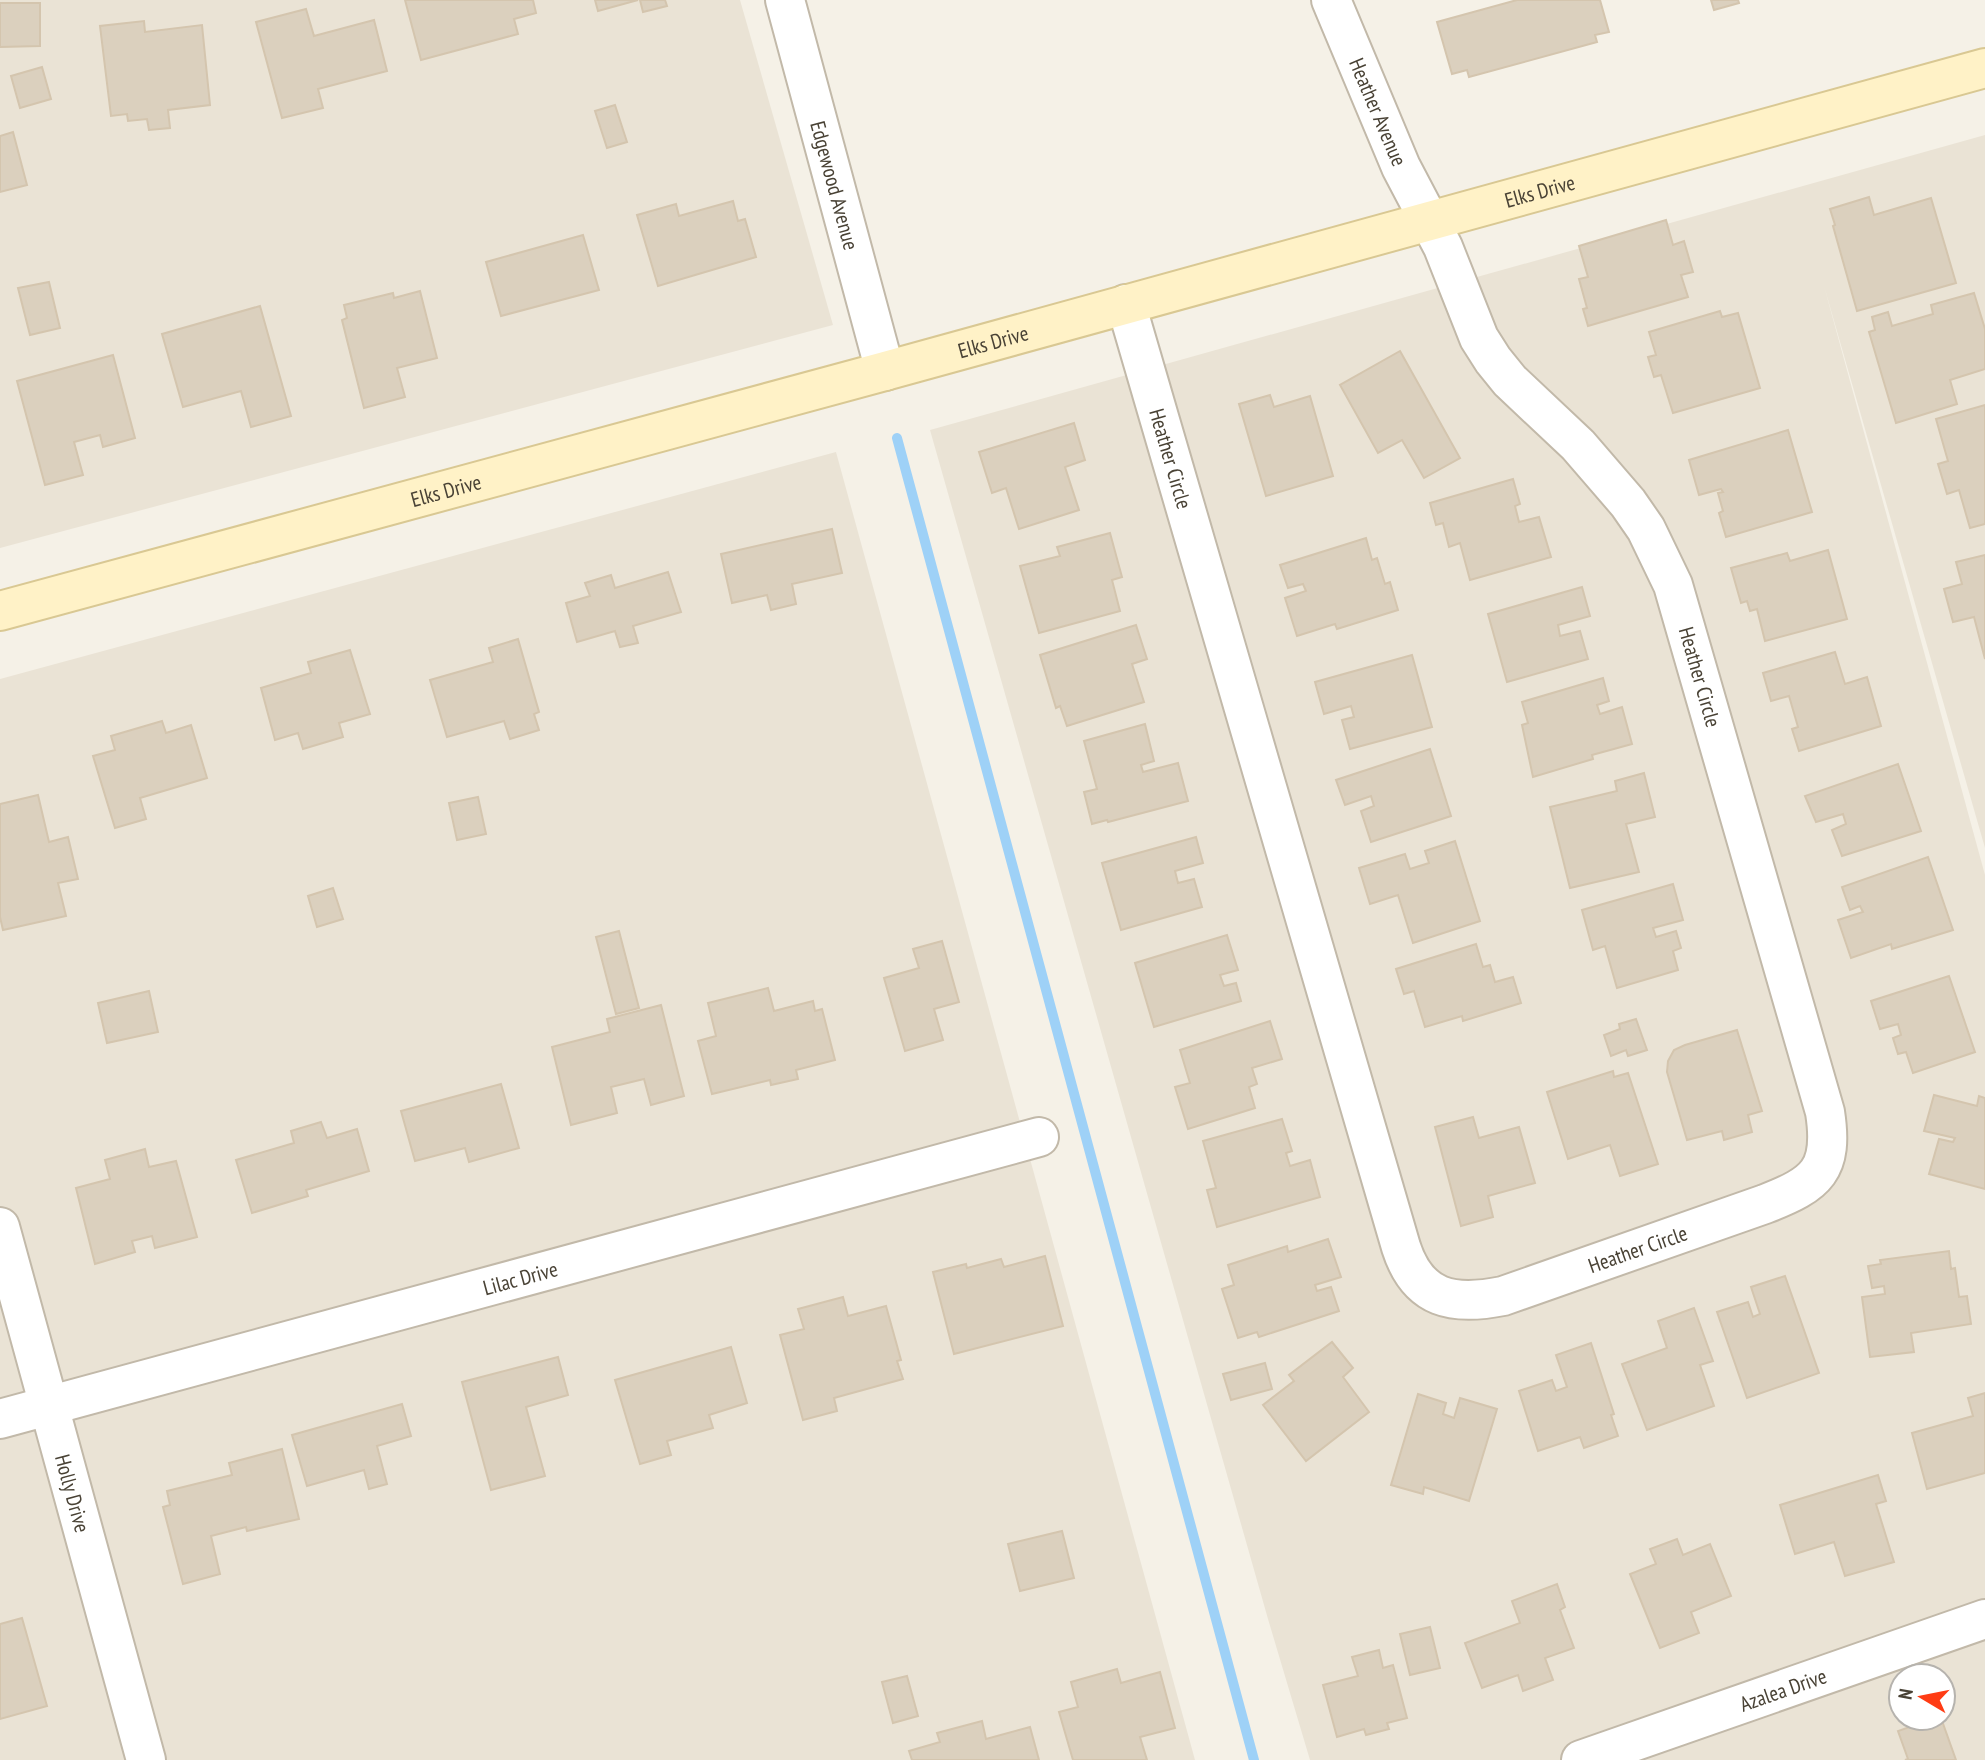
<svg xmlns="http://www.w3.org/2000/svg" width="1985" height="1760" viewBox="0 0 1985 1760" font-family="'PT Sans Narrow',sans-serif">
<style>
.residential{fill:#eae3d5;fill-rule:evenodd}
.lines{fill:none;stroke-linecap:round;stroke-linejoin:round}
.stream{stroke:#9ed1f7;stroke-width:10}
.building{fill:#dbd0be;stroke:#d4c5ae;stroke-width:2}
.street-casing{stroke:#c2b9a9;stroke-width:42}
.secondary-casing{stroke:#d9c893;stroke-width:42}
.street{stroke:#fff;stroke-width:38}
.secondary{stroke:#fff2c7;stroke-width:38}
.labels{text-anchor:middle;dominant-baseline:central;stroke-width:6;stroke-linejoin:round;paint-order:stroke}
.street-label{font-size:21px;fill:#494235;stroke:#fff}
</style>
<rect width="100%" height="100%" fill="#f5f1e7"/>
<!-- residential -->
<g class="residential">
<path d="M0,0H740L833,325L0,548Z"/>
<path d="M1985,135V848L1824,286L1985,875V1760H1310L1268,1619L930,430ZM1901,1676H1943V1718H1901Z"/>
<path d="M836,452L1195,1760H0V679Z"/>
</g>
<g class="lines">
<!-- stream -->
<path class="stream" d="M897,438L1254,1760"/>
</g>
<!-- building -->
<g class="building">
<path d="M405,0H533L536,13L514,19L518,34L421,60Z"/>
<path d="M595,0H638L598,11Z"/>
<path d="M640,0H665L667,6L643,12Z"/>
<path d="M1517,0H1600L1609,32L1595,35L1597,42L1469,77L1467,70L1452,74L1437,22Z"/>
<path d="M1711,0H1738L1739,3L1714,10Z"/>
<path d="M0,3H40V46L0,47Z"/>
<path d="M306,9L314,36L374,20L387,71L318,89L323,108L282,118L256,22Z"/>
<path d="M144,21L145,32L202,25L210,105L168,110L170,128L149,130L147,119L128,121L127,114L111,116L100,26Z"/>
<path d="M42,67L51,99L20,108L11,76Z"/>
<path d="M615,105L627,142L607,148L595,111Z"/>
<path d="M13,132L27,185L0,192V136Z"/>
<path d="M1869,197L1874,215L1931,198L1956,283L1857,311L1833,226L1835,225L1830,209Z"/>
<path d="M733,201L738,221L745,219L756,257L658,286L637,215L676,204L679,216Z"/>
<path d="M1666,220L1673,245L1684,241L1693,272L1681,275L1688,297L1588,326L1583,309L1587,308L1579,279L1588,277L1579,246Z"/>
<path d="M583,235L599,290L501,316L486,262Z"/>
<path d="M49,282L60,328L30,335L18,288Z"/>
<path d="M420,291L437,358L397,368L405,397L364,408L342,320L347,318L344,305L393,293L394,298Z"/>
<path d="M1974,293L1985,329V369L1950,380L1957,404L1896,423L1869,332L1875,330L1872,317L1888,312L1892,326L1933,314L1931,305Z"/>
<path d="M260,306L291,416L251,427L241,391L183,407L162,334Z"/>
<path d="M1720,311L1722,317L1738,313L1760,388L1673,413L1661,375L1654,377L1648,357L1656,355L1649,332Z"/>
<path d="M1400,351L1460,458L1424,478L1402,440L1378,453L1340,385Z"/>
<path d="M113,355L135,438L103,447L100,435L74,442L83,475L45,485L17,381Z"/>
<path d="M1270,395L1274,407L1310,396L1333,476L1266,496L1239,404Z"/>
<path d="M1985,405V524L1970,528L1959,490L1947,494L1938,464L1948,461L1936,419Z"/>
<path d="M1074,423L1085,460L1065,467L1079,510L1019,529L1006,488L992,493L979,452Z"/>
<path d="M1788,430L1812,512L1726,537L1719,513L1723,511L1718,493L1723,492L1721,489L1699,495L1689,460Z"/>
<path d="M1513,479L1520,504L1515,506L1519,522L1539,517L1551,557L1470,580L1460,543L1449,547L1443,523L1436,525L1430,503Z"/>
<path d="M832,529L842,573L792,584L796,604L771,610L767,595L732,603L721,554Z"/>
<path d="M1110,533L1122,577L1112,580L1120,611L1039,633L1020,566L1060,556L1057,547Z"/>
<path d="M1366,538L1372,560L1377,558L1385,584L1390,582L1398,610L1337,629L1335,624L1297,636L1285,598L1306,591L1303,584L1288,588L1280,565Z"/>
<path d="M1828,550L1847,619L1765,641L1757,609L1750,611L1747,601L1741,603L1731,568L1787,553L1790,561Z"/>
<path d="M1985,555V659L1974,617L1953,622L1944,589L1962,584L1956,562Z"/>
<path d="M668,572L681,612L633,626L638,643L620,647L615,631L577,642L566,603L590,596L585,583L611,575L615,588Z"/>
<path d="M1582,587L1590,616L1558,625L1560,636L1580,631L1588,659L1507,682L1488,614Z"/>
<path d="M1136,625L1147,659L1132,664L1144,702L1067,726L1060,706L1056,708L1040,655Z"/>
<path d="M518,639L539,712L534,714L539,730L510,739L504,721L447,737L430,680L493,662L489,648Z"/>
<path d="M350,650L370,714L339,723L343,737L303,749L298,733L275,740L261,688L311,673L308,662Z"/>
<path d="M1835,652L1845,684L1867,677L1881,726L1799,751L1792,729L1798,727L1789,696L1771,701L1763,673Z"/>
<path d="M1412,655L1432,727L1350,749L1342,720L1354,717L1351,706L1324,714L1315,682Z"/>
<path d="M1603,678L1609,701L1597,705L1600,714L1622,707L1632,744L1592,755L1593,759L1533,777L1522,725L1528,723L1522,702Z"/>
<path d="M162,721L166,733L191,725L207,778L140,798L146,819L115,828L93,756L115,750L111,736Z"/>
<path d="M1145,724L1154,761L1141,765L1143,772L1178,763L1188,801L1108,822L1107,820L1092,824L1084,792L1097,789L1084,741Z"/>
<path d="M1430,749L1451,816L1371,842L1361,811L1374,806L1371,796L1345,805L1336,780Z"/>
<path d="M1898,764L1921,831L1842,856L1832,830L1846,824L1843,814L1816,822L1805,796Z"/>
<path d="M1644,773L1655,817L1626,824L1639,872L1570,888L1550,807L1617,791L1615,781Z"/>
<path d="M38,795L49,842L68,837L78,879L58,883L66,916L3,930L0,917V804Z"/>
<path d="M478,797L486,834L457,840L449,803Z"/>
<path d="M1196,837L1203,863L1175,871L1178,883L1194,879L1202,907L1121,930L1102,863Z"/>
<path d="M1455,841L1480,921L1413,943L1398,895L1370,904L1359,868L1405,854L1410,869L1429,863L1425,851Z"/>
<path d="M1928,857L1953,930L1892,949L1891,944L1851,958L1838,920L1863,912L1860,906L1850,910L1842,887Z"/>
<path d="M1673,884L1683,920L1653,928L1656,937L1676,931L1681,948L1673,951L1678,970L1617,988L1605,946L1593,950L1582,910Z"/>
<path d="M333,888L343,919L317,927L308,896Z"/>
<path d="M619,931L639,1008L616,1014L596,937Z"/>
<path d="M1227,935L1238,970L1220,975L1224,986L1236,983L1241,1001L1154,1027L1135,963Z"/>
<path d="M942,941L959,1002L934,1009L943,1040L905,1051L884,978L919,968L913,949Z"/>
<path d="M1476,944L1483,967L1490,965L1495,982L1513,977L1521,1003L1463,1021L1462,1016L1425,1027L1414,991L1404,994L1396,969Z"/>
<path d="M1949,976L1975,1052L1913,1073L1906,1052L1898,1054L1893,1038L1901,1035L1898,1024L1880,1029L1871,1001Z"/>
<path d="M768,988L774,1011L813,1001L815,1011L822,1009L835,1060L796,1070L798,1079L771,1085L770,1080L712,1094L698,1041L716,1036L708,1003Z"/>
<path d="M149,991L158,1032L107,1043L98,1003Z"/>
<path d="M661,1005L684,1096L651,1105L644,1079L611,1087L617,1113L571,1125L552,1047L610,1032L607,1019Z"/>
<path d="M1636,1019L1647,1050L1628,1056L1626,1050L1611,1056L1604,1035L1620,1029L1619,1024Z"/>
<path d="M1270,1021L1282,1059L1252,1068L1257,1084L1249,1087L1255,1108L1188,1129L1175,1087L1190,1083L1180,1050Z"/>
<path d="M1737,1030L1762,1111L1748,1115L1752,1132L1724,1140L1722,1131L1687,1140L1667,1072L1668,1061L1674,1050L1685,1045Z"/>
<path d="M1613,1071L1614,1077L1628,1073L1658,1164L1620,1176L1610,1145L1568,1159L1547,1092Z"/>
<path d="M501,1084L519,1148L469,1162L465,1148L415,1161L401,1111Z"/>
<path d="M1934,1095L1977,1106L1979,1096L1985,1098V1189L1929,1174L1939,1139L1953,1142L1955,1138L1924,1131Z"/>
<path d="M1473,1117L1479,1138L1519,1127L1535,1183L1488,1196L1493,1217L1461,1226L1435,1127Z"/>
<path d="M1282,1119L1292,1151L1286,1153L1290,1166L1310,1160L1320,1197L1217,1227L1207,1190L1216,1188L1203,1141Z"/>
<path d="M321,1122L327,1138L357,1129L369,1171L306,1190L308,1196L252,1213L236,1160L294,1143L291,1131Z"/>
<path d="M145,1149L149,1167L176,1161L197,1237L155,1248L152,1236L132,1241L135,1252L95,1264L76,1188L110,1179L105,1160Z"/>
<path d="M1328,1239L1341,1277L1315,1285L1317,1291L1331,1287L1339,1311L1259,1337L1257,1332L1238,1338L1222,1289L1234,1285L1228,1265L1287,1246L1288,1252Z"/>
<path d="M1949,1251L1951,1269L1955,1268L1959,1297L1967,1296L1971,1324L1911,1333L1914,1352L1870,1357L1862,1297L1885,1294L1884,1286L1872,1288L1868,1266L1881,1264L1880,1260Z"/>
<path d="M1045,1256L1063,1326L954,1354L933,1272L966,1264L967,1268L1001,1259L1004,1267Z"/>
<path d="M1785,1276L1819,1373L1747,1398L1717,1312L1748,1302L1753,1317L1760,1314L1751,1287Z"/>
<path d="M843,1297L848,1316L886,1306L901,1360L897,1361L903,1379L834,1398L837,1411L803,1420L780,1335L804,1329L798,1309Z"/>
<path d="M1694,1308L1713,1361L1700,1365L1714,1406L1647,1430L1622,1364L1667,1348L1658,1321Z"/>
<path d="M1332,1342L1353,1368L1343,1377L1369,1412L1306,1461L1263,1405L1294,1381L1289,1375Z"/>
<path d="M1591,1343L1614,1414L1611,1415L1618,1436L1584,1448L1580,1437L1538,1451L1519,1391L1552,1380L1556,1391L1567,1387L1556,1355Z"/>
<path d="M731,1347L747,1403L709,1415L713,1428L667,1441L671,1455L640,1464L615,1380Z"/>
<path d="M558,1357L568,1395L526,1407L545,1476L491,1490L462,1382Z"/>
<path d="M1265,1363L1272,1389L1231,1400L1223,1374Z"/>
<path d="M1985,1393V1473L1927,1489L1912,1433L1973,1416L1968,1398Z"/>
<path d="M1418,1394L1446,1403L1443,1414L1454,1418L1460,1398L1497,1409L1469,1501L1424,1487L1423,1494L1391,1485Z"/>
<path d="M402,1404L411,1436L377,1446L387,1484L369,1489L364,1470L307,1486L292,1435Z"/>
<path d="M282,1449L299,1519L247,1531L246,1527L211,1536L220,1574L183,1584L163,1507L170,1505L167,1491L232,1475L229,1463Z"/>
<path d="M1878,1475L1886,1501L1876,1504L1894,1562L1845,1576L1834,1542L1795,1554L1780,1505Z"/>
<path d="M1062,1531L1074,1578L1020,1591L1008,1544Z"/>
<path d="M1677,1539L1683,1555L1710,1544L1731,1596L1691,1612L1699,1633L1660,1648L1630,1574L1656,1564L1650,1549Z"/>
<path d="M1557,1584L1565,1607L1560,1610L1574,1648L1545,1658L1553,1680L1523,1691L1518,1675L1482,1688L1465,1643L1520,1623L1512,1601Z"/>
<path d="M22,1618L47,1706L0,1719V1624Z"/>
<path d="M1430,1627L1440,1668L1410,1675L1400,1634Z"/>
<path d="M1379,1650L1383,1668L1393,1665L1407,1718L1387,1723L1389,1729L1366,1735L1364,1729L1337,1737L1323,1685L1358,1676L1352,1657Z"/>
<path d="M1117,1669L1121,1683L1160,1672L1175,1728L1140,1737L1147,1760H1073L1059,1712L1078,1707L1071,1682Z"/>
<path d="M907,1676L918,1716L893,1723L882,1682Z"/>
<path d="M1935,1718H1941L1956,1760H1905L1908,1759L1898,1731Z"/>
<path d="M982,1721L986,1739L1030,1727L1039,1760H912L909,1751L940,1742L937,1733Z"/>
</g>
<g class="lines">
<defs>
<g id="street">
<path id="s1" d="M785,0L885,371"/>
<path id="s2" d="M1126,304L1401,1247C1418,1300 1453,1306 1503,1296L1765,1204C1817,1184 1834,1170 1825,1112L1673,585L1646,529L1628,503L1578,445L1510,381L1493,360L1479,338L1443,247L1401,167L1331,0"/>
<path id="s3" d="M0,1227L146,1760"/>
<path id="s4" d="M0,1419L1039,1137"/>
<path id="s5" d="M1581,1760L1985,1619"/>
</g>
<g id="secondary">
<path id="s6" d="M0,611L885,371L1985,68"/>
</g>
</defs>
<!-- street casing -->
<use href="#street" class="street-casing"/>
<!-- secondary casing -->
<use href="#secondary" class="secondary-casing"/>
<!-- street -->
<use href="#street" class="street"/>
<!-- secondary -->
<use href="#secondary" class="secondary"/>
</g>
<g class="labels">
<!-- street labels -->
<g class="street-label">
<text transform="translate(1378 112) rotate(67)">Heather Avenue</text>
<text stroke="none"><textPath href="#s1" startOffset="192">Edgewood Avenue</textPath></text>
<text stroke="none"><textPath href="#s6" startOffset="1596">Elks Drive</textPath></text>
<text stroke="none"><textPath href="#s6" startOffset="1029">Elks Drive</textPath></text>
<text stroke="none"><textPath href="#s2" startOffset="161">Heather Circle</textPath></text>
<text stroke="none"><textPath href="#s6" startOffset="462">Elks Drive</textPath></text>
<text transform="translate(1700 677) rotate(74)">Heather Circle</text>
<text stroke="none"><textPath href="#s2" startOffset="1253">Heather Circle</textPath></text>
<text stroke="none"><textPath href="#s4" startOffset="539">Lilac Drive</textPath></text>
<text stroke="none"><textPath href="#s3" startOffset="276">Holly Drive</textPath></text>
<text stroke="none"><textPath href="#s5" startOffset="214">Azalea Drive</textPath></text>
</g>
</g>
<!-- north arrow -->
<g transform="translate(1922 1697) rotate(280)"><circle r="33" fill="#ffffff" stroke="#b6b3ae" stroke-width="2"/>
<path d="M0-5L12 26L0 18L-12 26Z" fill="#ff3c14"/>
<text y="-10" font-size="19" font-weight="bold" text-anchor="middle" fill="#494235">N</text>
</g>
</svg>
